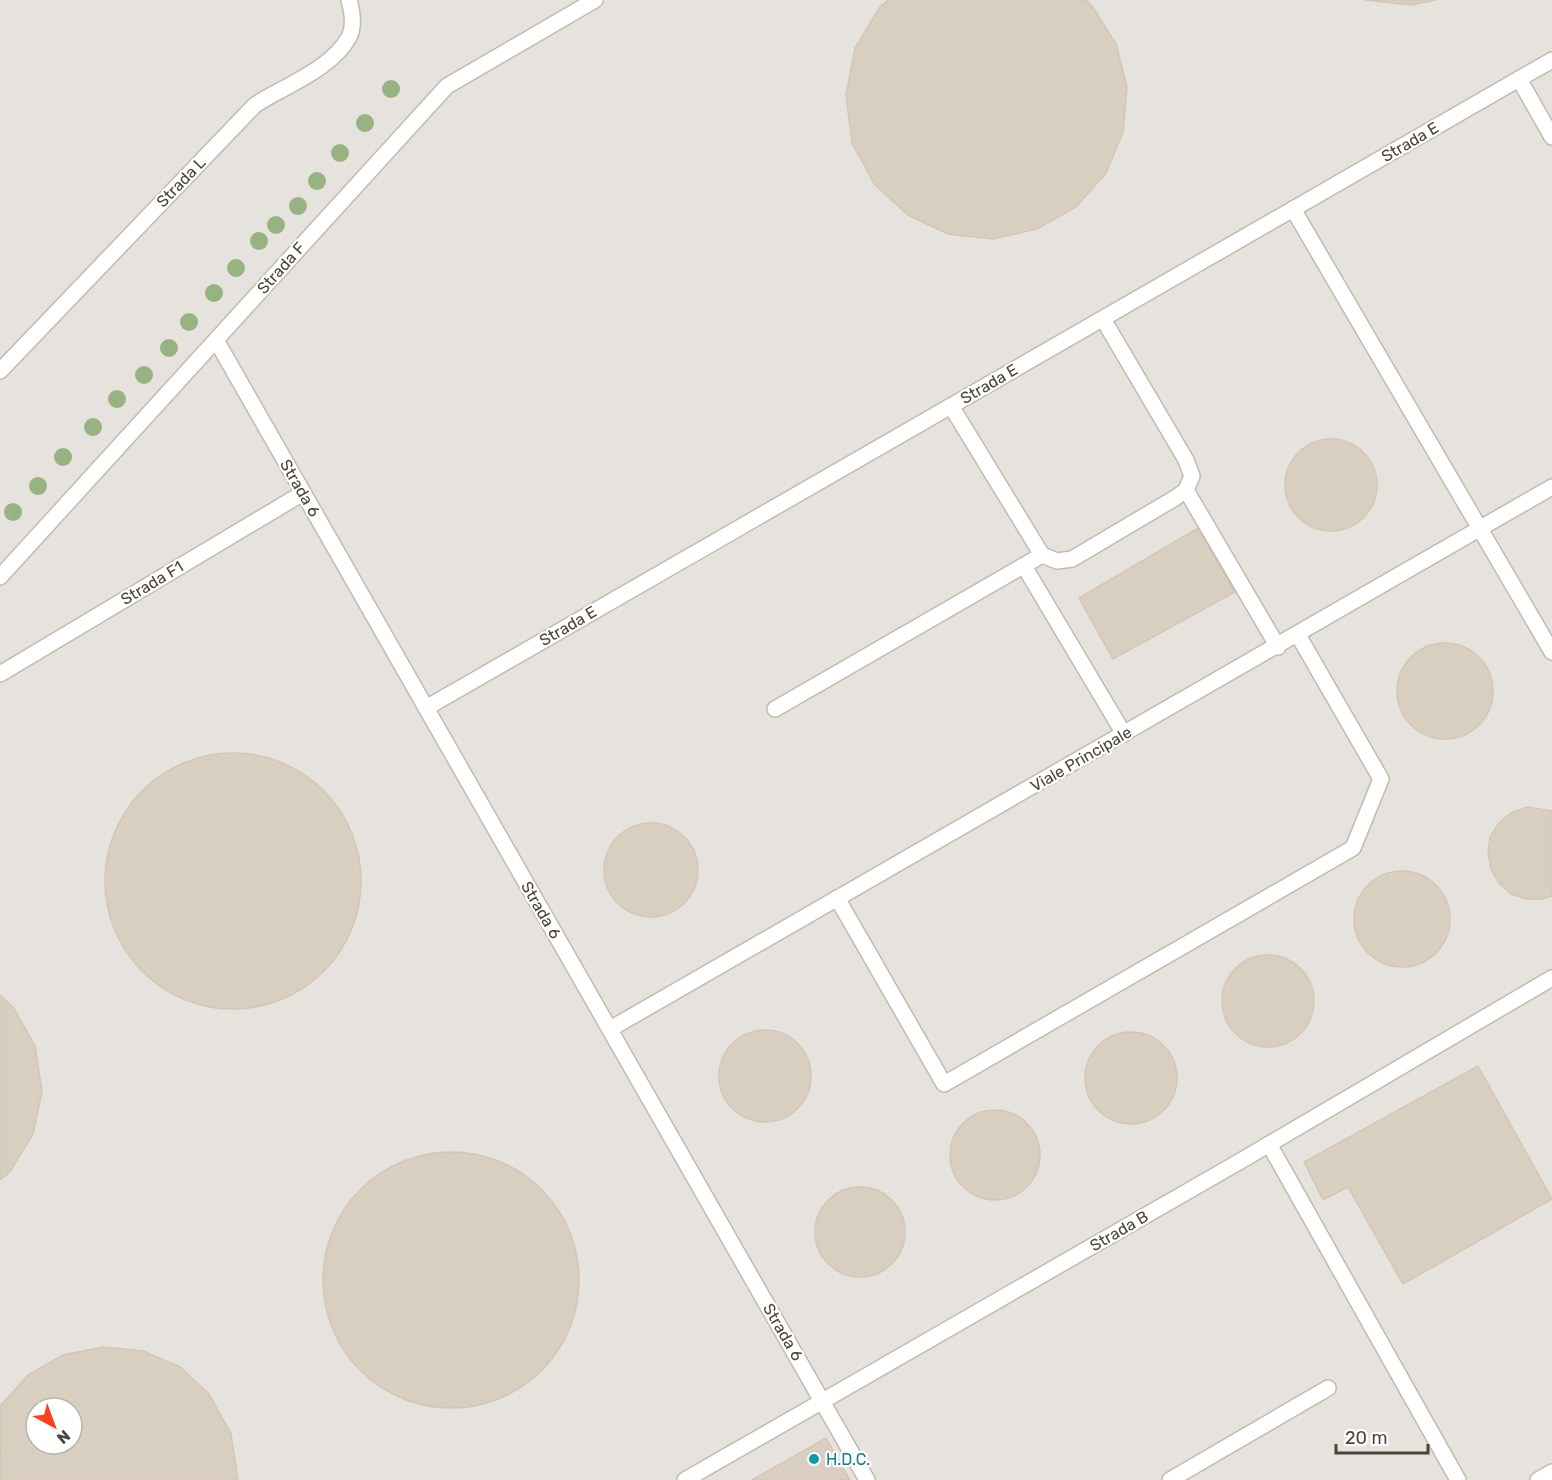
<svg xmlns="http://www.w3.org/2000/svg" width="1552" height="1480" viewBox="0 0 1552 1480" font-family="Rubik,sans-serif">
<style>
.industrial{fill:#e6e2dd;fill-rule:evenodd}
.building{fill:#d8cfc1;stroke:#d3c7b4;stroke-width:1.5;fill-rule:evenodd}
.lines{fill:none;stroke-linecap:round;stroke-linejoin:round}
.lane-casing{stroke:#c2bbae;stroke-width:18}
.lane{stroke:#fff;stroke-width:15}
.tree{fill:#97b381}
.culture-dot{fill:#0f9aa8;stroke:#fff;stroke-width:2}
.labels{text-anchor:middle;dominant-baseline:central;stroke-width:4.5;stroke-linejoin:round;paint-order:stroke}
.street-label{font-size:16px;fill:#4b4439;stroke:#fff}
.culture-label{font-size:16px;fill:#0d838f;stroke:#fff;text-anchor:start}
</style>
<rect width="100%" height="100%" fill="#f6f3ec"/>
<!-- industrial -->
<path class="industrial" d="M0,0H1552V1480H0ZM36,1408H72V1444H36Z"/>
<!-- building -->
<g class="building">
<path d="M888,0H1086L1092,6L1116,44L1127,87L1123,132L1106,173L1076,207L1037,229L993,239L948,234L908,215L875,185L852,143L846,95L855,48L880,7Z"/>
<path d="M1365,0H1436L1411,5Z"/>
<circle cx="1331" cy="485" r="46"/>
<path d="M1198,528L1235,592L1113,659L1079,598Z"/>
<circle cx="1445" cy="691" r="48"/>
<circle cx="233" cy="881" r="128"/>
<path d="M1527,807L1552,811V896L1543,899H1527L1511,894L1499,883L1491,869L1488,853L1490,837L1499,823L1511,813Z"/>
<circle cx="651" cy="870" r="47"/>
<circle cx="1402" cy="919" r="48"/>
<circle cx="1268" cy="1001" r="46"/>
<path d="M0,995L13,1007L35,1046L42,1091L33,1134L10,1172L0,1180Z"/>
<circle cx="765" cy="1076" r="46"/>
<circle cx="1131" cy="1078" r="46"/>
<path d="M1478,1066L1552,1199L1403,1284L1348,1187L1323,1200L1304,1162Z"/>
<circle cx="995" cy="1155" r="45"/>
<circle cx="451" cy="1280" r="128"/>
<circle cx="860" cy="1232" r="45"/>
<path d="M103,1347L143,1351L180,1367L209,1394L231,1434L238,1480H0L1,1405L28,1375L63,1355ZM36,1408H72V1444H36Z"/>
<path d="M826,1438L850,1480H752Z"/>
</g>
<g class="lines">
<defs>
<g id="lane">
<path d="M1519,79L1552,137"/>
<path d="M1293,209L1552,652"/>
<path d="M216,340L867,1480"/>
<path d="M0,371L255,105C284,86 332,69 349,37C355,26 352,11 349,0"/>
<path d="M951,406L1042,555L1057,561L1072,559L1175,498L1186,490L1192,476L1186,460L1103,319"/>
<path d="M1186,490L1278,647"/>
<path d="M1024,566L1124,734"/>
<path d="M0,577L447,86L595,0"/>
<path d="M0,674L303,493"/>
<path d="M426,708L1552,60"/>
<path d="M775,709L1042,555"/>
<path d="M837,898L944,1084L1353,848L1381,779L1298,635"/>
<path d="M610,1029L1552,487"/>
<path d="M1269,1144L1458,1480"/>
<path d="M685,1480L1237,1163L1552,978"/>
<path d="M1170,1480L1328,1388"/>
<path d="M1538,1480L1552,1472"/>
</g>
</defs>
<!-- lane casing -->
<use href="#lane" class="lane-casing"/>
<!-- lane -->
<use href="#lane" class="lane"/>
</g>
<!-- trees -->
<g class="tree">
<circle cx="391" cy="89" r="9"/>
<circle cx="365" cy="123" r="9"/>
<circle cx="340" cy="153" r="9"/>
<circle cx="317" cy="181" r="9"/>
<circle cx="298" cy="206" r="9"/>
<circle cx="276" cy="225" r="9"/>
<circle cx="259" cy="241" r="9"/>
<circle cx="236" cy="268" r="9"/>
<circle cx="214" cy="293" r="9"/>
<circle cx="189" cy="322" r="9"/>
<circle cx="169" cy="348" r="9"/>
<circle cx="144" cy="375" r="9"/>
<circle cx="117" cy="399" r="9"/>
<circle cx="93" cy="427" r="9"/>
<circle cx="63" cy="457" r="9"/>
<circle cx="38" cy="486" r="9"/>
<circle cx="13" cy="512" r="9"/>
</g>
<!-- markers -->
<circle class="culture-dot" cx="814" cy="1459" r="6"/>
<g class="labels">
<!-- street labels -->
<g class="street-label">
<text transform="translate(1410 142) rotate(-30)">Strada E</text>
<text transform="translate(181 182) rotate(-46)">Strada L</text>
<text transform="translate(281 268) rotate(-48)">Strada F</text>
<text transform="translate(989 384) rotate(-30)">Strada E</text>
<text transform="translate(300 488) rotate(60)">Strada 6</text>
<text transform="translate(152 583) rotate(-31)">Strada F1</text>
<text transform="translate(568 626) rotate(-30)">Strada E</text>
<text transform="translate(1081 759) rotate(-30)">Viale Principale</text>
<text transform="translate(541 910) rotate(60)">Strada 6</text>
<text transform="translate(1119 1231) rotate(-30)">Strada B</text>
<text transform="translate(783 1332) rotate(60)">Strada 6</text>
</g>
<!-- culture labels -->
<g class="culture-label">
<text x="826" y="1459">H.D.C.</text>
</g>
</g>
<!-- north arrow -->
<g transform="translate(54 1426) rotate(139)"><circle r="28" fill="#ffffff" stroke="#b7b4b0" stroke-width="1.5"/>
<path d="M0-4.5L10 22L0 15L-10 22Z" fill="#fc3f1d"/>
<text y="-9" font-size="16" font-weight="bold" text-anchor="middle" fill="#4b4439">N</text>
</g>
<!-- scale -->
<path d="M1336 1444v9h92v-9" fill="none" stroke="#4b4439" stroke-width="3"/>
<text x="1345" y="1444" font-size="18" fill="#4b4439" stroke="#ffffff" stroke-width="4.5" paint-order="stroke">20 m</text>
</svg>
